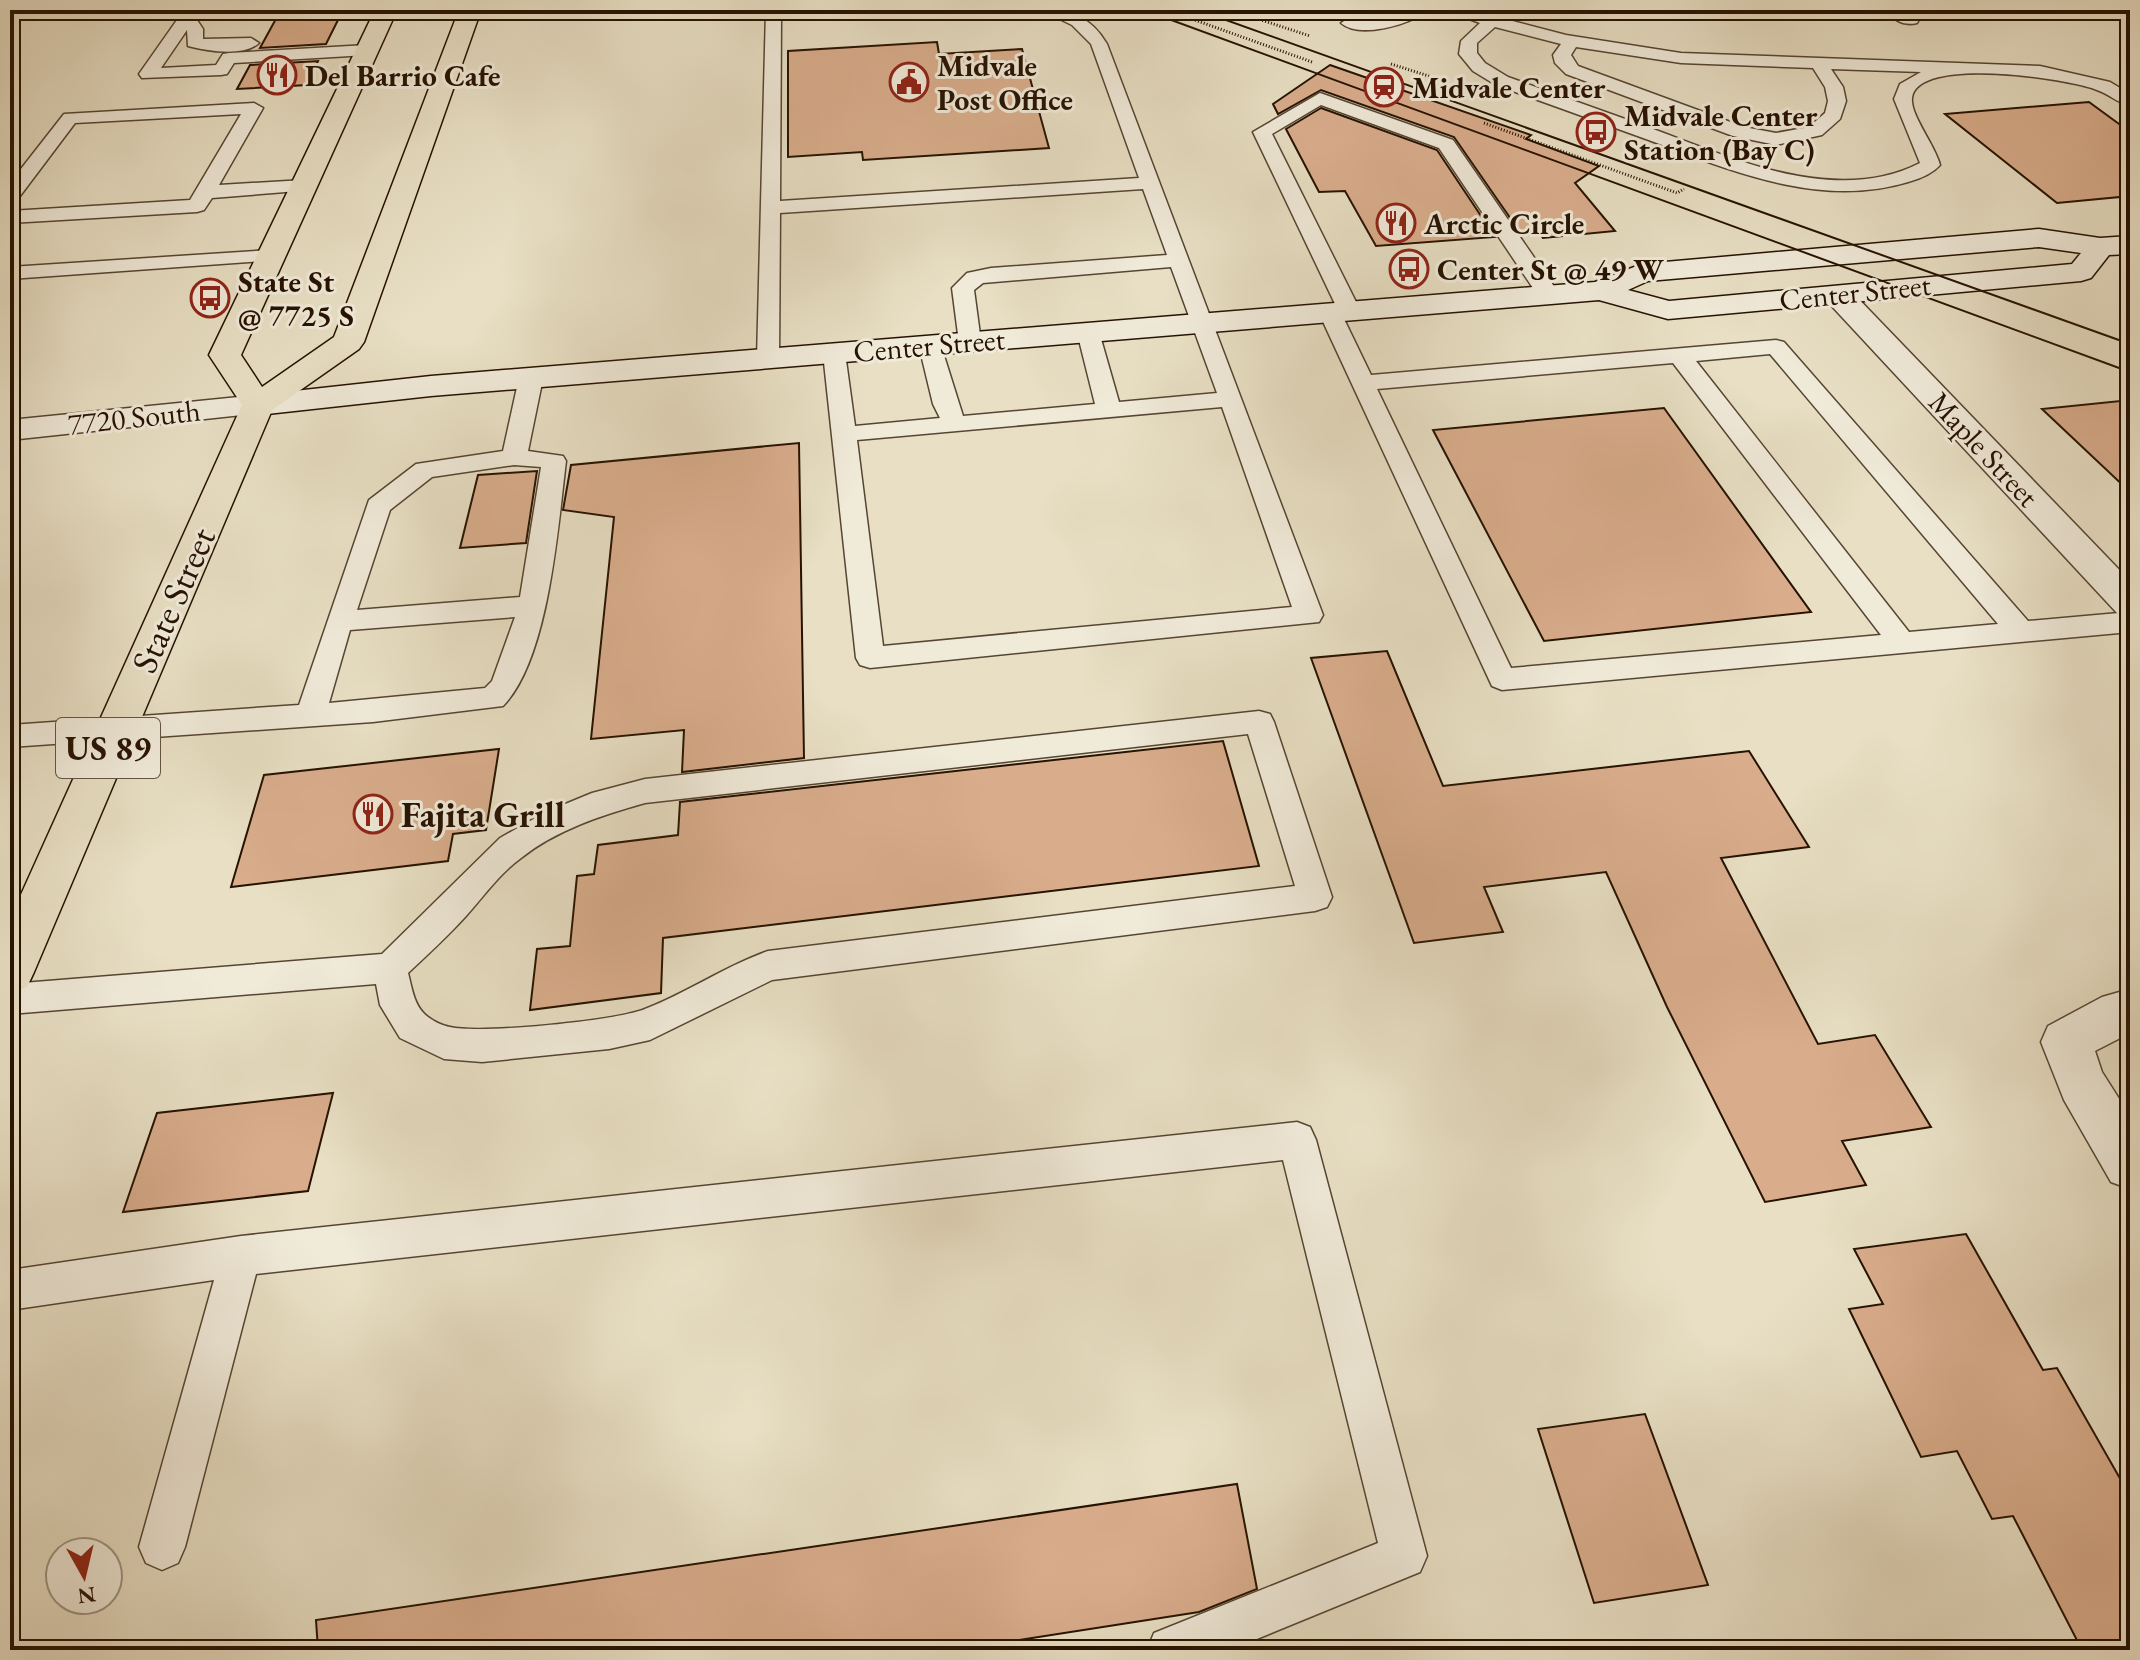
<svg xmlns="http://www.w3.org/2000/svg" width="2140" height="1660" viewBox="0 0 2140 1660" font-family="'EB Garamond',serif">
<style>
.building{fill:#d9ad8c;stroke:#261201;stroke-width:2}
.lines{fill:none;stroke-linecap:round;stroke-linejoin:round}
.service-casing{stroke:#564532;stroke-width:3}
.minor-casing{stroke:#564532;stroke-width:3}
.secondary-casing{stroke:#261201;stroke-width:3}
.primary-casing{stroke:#261201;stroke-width:3}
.path{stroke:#261201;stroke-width:3;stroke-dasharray:1 2;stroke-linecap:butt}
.service{fill:#f0ead9;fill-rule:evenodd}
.minor{fill:#f0ead9;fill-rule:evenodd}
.secondary{fill:#f0ead9;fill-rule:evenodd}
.primary{fill:#e8dfc4;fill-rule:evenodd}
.tram{stroke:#261201;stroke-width:2}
.labels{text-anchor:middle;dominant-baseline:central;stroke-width:6;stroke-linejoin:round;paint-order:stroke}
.far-poi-label{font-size:30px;font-weight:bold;fill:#261201;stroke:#f0ead9;text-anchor:start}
.far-street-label{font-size:30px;fill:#261201;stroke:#f0ead9}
.shield{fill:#f0ead9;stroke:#635342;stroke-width:2}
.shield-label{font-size:34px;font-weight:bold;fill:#261201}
.street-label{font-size:36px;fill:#261201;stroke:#f0ead9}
.poi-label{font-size:36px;font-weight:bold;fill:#261201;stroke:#f0ead9;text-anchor:start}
</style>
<rect width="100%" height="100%" fill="#e8dfc4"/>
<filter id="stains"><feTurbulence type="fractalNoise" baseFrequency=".0025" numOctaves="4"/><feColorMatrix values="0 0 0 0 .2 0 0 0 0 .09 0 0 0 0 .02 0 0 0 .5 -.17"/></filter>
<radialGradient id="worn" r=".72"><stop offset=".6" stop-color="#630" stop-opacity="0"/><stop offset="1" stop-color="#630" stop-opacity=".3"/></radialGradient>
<!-- building -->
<g class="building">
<path d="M341,14L326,44L260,48L277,17Z"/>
<path d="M937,42L939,54L1022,49L1049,148L863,160L862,152L788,157V51Z"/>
<path d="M318,61L307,85L237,89L250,65Z"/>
<path d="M1330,65L1531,135L1526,139L1599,166L1575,183L1615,231L1543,238L1540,234L1522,235L1454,137L1321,90L1278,114L1273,104Z"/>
<path d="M2089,102L2130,132V196L2057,203L1945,114Z"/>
<path d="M1321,108L1437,150L1495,237L1376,246L1345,191L1319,192L1286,129Z"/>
<path d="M2130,400V492L2042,409Z"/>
<path d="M1664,408L1811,612L1544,641L1433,430Z"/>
<path d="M799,443L804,758L682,772L684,730L591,739L614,517L563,510L571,465Z"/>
<path d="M537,471L526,543L460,548L478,475Z"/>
<path d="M1387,651L1443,786L1749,751L1809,847L1721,858L1818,1044L1875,1035L1931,1127L1842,1141L1866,1185L1765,1202L1667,1007L1606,872L1484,887L1503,932L1414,943L1311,658Z"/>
<path d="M1223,741L1259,866L663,938L661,993L530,1010L537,949L570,946L577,876L594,874L598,845L678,835L680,802Z"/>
<path d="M499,749L486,830L453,834L448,861L231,887L264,775Z"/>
<path d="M333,1093L308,1191L123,1212L157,1113Z"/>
<path d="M1966,1234L2043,1370L2057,1368L2130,1496V1650H2082L2013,1516L1992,1519L1957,1451L1921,1457L1849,1309L1883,1304L1854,1249Z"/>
<path d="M1645,1414L1708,1585L1594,1603L1538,1429Z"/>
<path d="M1237,1484L1257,1589L1199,1612L955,1650H318L316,1620Z"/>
</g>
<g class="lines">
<defs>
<g id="service">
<path d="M184,10H200L195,17L203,29V39L251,38L259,43C244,57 207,51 188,46L187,30L161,68L216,65L223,54L229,53L367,45L376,50L367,55L234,63L227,74L221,75L142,78L139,74Z"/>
<path d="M766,10H810L802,15L781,16L780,201L1139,178L1091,44L1072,25L1041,10C1072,10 1091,17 1107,44L1323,615L1319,622L870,668L860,665L856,658L823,353L826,348H842L845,353L855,426L940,418L933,404L919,346L922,341H938L941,346L963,416L1095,404L1077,332L1088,325L1099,332L1119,402L1217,393L1171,267L983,283L974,290L981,342L978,347H962L959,342L952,288L967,273L991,268L1167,255L1143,189L780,213L779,359L776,364H760L757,359ZM1222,407L1292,607L883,646L857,440Z"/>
<path d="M1404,10H1427C1411,25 1359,39 1341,23L1349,18L1374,21Z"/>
<path d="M1445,10H1470L1566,35L1681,53L2040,66L2110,82L2130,94V106C2118,103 2109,94 2097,90C2070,79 1917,55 1912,98C1910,115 1935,145 1940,165C1932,174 1919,179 1908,182C1819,209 1729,170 1646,139C1596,121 1546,103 1496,85L1473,71L1459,54L1461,41L1480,23ZM1495,27L1561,44L1553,55L1555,63L1566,74L1733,136L1776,145L1822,135L1840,119L1846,101L1843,87L1831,69L1921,72L1900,84L1894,99L1920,163C1836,206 1734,159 1653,129C1605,112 1557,95 1508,77L1485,63L1477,53V43ZM1576,47L1681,63L1813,68L1825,87L1828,101L1825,113L1809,127L1776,133L1744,127L1578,66L1571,55Z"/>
<path d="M1320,93L1453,140L1560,295L1549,302L1541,300L1439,148L1321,105L1272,134L1361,312L1358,317H1343L1371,375L1776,340L1784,342L2028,621L2130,612V632L1502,690L1492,686L1319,313L1322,308H1337L1253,132ZM1770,354L1998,624L1909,632L1696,361ZM1673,363L1881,635L1511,668L1377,389Z"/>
<path d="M254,103L263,108L219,185L304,180L311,182L314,186L311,190L212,198L204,210L197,212L10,223V211L190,200L241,114L75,123L17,200L10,202V183L64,114Z"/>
<path d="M271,250L278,252L282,256L278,260L10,279V267Z"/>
<path d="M531,371L539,373L543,378L528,451L563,456L566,461C558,526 549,659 503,706L373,722L10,747V725L299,705L369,500L416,464L503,451L519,378L523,373ZM514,465L541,467L520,597L357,610L390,510L432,477ZM515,617L492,681L485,688L329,703L350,630Z"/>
<path d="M1259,711L1270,714L1274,722L1332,897L1327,907L1315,911L772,980L650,1040L609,1049L482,1062L444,1059L400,1038L380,1005L376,984L10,1014V984L382,954L500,838L546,812L592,793L645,779ZM1248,734L1295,886L768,951C725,966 687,993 645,1009C615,1021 481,1034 450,1027C443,1026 433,1021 428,1017C414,1007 412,988 408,973C428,954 448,936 466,916C484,896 499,874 521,858C556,830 602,815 645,803Z"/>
<path d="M1297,1122L1310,1127L1316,1140L1427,1556L1420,1572L1230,1650H1147L1154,1633L1378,1543L1283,1160L256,1274L185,1547L178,1563L162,1570L146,1563L139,1547L214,1280L10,1310V1270L241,1236Z"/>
</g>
<g id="minor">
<path d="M1887,10H1913L1920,18L1917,23C1904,26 1894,21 1887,10Z"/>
<path d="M1838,286L1849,289L2130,581V617L2117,613L1827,301L1823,295L1827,289Z"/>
<path d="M258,395L270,398L274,405L270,412L10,440V420Z"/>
<path d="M2130,989V1033L2095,1051L2102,1072L2130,1116V1189L2111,1182L2064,1100L2041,1042L2048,1026L2102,997Z"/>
</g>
<path id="secondary" d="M2039,229L2100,238L2130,236V254L2109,255L2091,278L2081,281L1668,319L1599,300L431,396L258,415L246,412L242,405L246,398L258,395L431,376L1595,282L1642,264ZM2039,247L2081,253L2072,264L1669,301L1628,290L1648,281Z"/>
<path id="primary" d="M375,10H397L241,355L262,387L334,337L459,10H481L364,342L359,349L272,410L34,972L27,987L10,993V919L242,405L209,355Z"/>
</defs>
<!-- service casing -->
<use href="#service" class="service-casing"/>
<!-- minor casing -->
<use href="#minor" class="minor-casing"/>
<!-- secondary casing -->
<use href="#secondary" class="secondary-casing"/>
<!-- primary casing -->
<use href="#primary" class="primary-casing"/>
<!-- path -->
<g class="path">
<path d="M1167,10L1312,62"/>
<path d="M1231,10L1310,36"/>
<path d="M1391,64L1435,78"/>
<path d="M1484,123L1677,193L1684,189"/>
</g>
<!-- service -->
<use href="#service" class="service"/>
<!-- minor -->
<use href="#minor" class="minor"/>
<!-- secondary -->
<use href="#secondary" class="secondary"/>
<!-- primary -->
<use href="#primary" class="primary"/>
<!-- tram -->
<g class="tram">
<path d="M1144,10L2130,372"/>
<path d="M1198,10L2130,344"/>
</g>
</g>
<!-- icons -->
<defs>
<symbol id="restaurant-ring" viewBox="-11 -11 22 22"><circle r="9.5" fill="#f0ead9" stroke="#8f2418" stroke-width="1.5"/><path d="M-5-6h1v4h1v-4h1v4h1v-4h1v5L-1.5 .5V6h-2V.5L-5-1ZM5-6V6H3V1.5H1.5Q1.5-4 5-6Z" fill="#8f2418"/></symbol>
<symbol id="civic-ring" viewBox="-11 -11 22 22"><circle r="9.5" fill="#f0ead9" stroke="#8f2418" stroke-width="1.5"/><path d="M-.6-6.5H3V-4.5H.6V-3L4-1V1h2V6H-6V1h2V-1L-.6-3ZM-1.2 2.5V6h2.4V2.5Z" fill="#8f2418"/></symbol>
<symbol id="station-ring" viewBox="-11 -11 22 22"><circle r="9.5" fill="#f0ead9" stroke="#8f2418" stroke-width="1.5"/><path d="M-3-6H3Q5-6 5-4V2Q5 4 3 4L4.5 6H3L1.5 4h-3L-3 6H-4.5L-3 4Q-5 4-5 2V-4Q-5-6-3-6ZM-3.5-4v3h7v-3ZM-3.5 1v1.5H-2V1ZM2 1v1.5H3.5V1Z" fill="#8f2418"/></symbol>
<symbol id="bus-ring" viewBox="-11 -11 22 22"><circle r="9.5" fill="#f0ead9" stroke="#8f2418" stroke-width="1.5"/><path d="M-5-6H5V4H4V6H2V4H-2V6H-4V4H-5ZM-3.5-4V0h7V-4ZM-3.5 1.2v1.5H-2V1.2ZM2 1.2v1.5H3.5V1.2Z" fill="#8f2418"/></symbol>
</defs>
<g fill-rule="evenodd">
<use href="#restaurant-ring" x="255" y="53" width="44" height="44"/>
<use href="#civic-ring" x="887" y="60" width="44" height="44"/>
<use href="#station-ring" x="1362" y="65" width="44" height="44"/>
<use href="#bus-ring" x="1574" y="110" width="44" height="44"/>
<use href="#restaurant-ring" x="1374" y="201" width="44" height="44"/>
<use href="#bus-ring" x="1387" y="247" width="44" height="44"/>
<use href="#bus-ring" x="188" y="276" width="44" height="44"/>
<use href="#restaurant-ring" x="351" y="792" width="44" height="44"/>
</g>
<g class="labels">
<!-- far-poi labels -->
<g class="far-poi-label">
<text x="937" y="65">Midvale<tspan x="937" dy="34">Post Office</tspan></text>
<text x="305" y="75">Del Barrio Cafe</text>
<text x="1412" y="87">Midvale Center</text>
<text x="1624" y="115">Midvale Center<tspan x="1624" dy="34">Station (Bay C)</tspan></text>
<text x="1424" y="223">Arctic Circle</text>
<text x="1437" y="269">Center St @ 49 W</text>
<text x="238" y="281">State St<tspan x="238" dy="34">@ 7725 S</tspan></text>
</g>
<!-- far-street labels -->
<g class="far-street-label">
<text transform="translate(1855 292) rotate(-6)">Center Street</text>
<text transform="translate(929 345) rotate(-5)">Center Street</text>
<text transform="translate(134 417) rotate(-6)">7720 South</text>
<text transform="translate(1984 449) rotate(47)">Maple Street</text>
</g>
<!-- shield labels -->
<rect class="shield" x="56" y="718" width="104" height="60" rx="6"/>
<g class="shield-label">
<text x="108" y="748">US 89</text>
</g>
<!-- street labels -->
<g class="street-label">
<text transform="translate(173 600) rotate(-66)">State Street</text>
</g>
<!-- poi labels -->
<g class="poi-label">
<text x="401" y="814">Fajita Grill</text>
</g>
</g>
<!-- margin -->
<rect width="2140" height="1660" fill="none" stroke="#e8dfc4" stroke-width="40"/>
<rect x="12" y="12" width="2116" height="1636" fill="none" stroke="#261201" stroke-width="4"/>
<rect x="20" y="20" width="2100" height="1620" fill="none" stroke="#261201" stroke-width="2"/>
<!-- north arrow -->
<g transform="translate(84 1576) rotate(172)"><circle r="38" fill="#f0ead9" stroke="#9f9483" stroke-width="2"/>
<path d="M0-6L14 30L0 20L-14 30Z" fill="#8f2418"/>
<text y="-12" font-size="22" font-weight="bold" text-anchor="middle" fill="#261201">N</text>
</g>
<rect width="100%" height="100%" filter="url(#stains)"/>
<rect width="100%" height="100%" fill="url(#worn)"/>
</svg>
